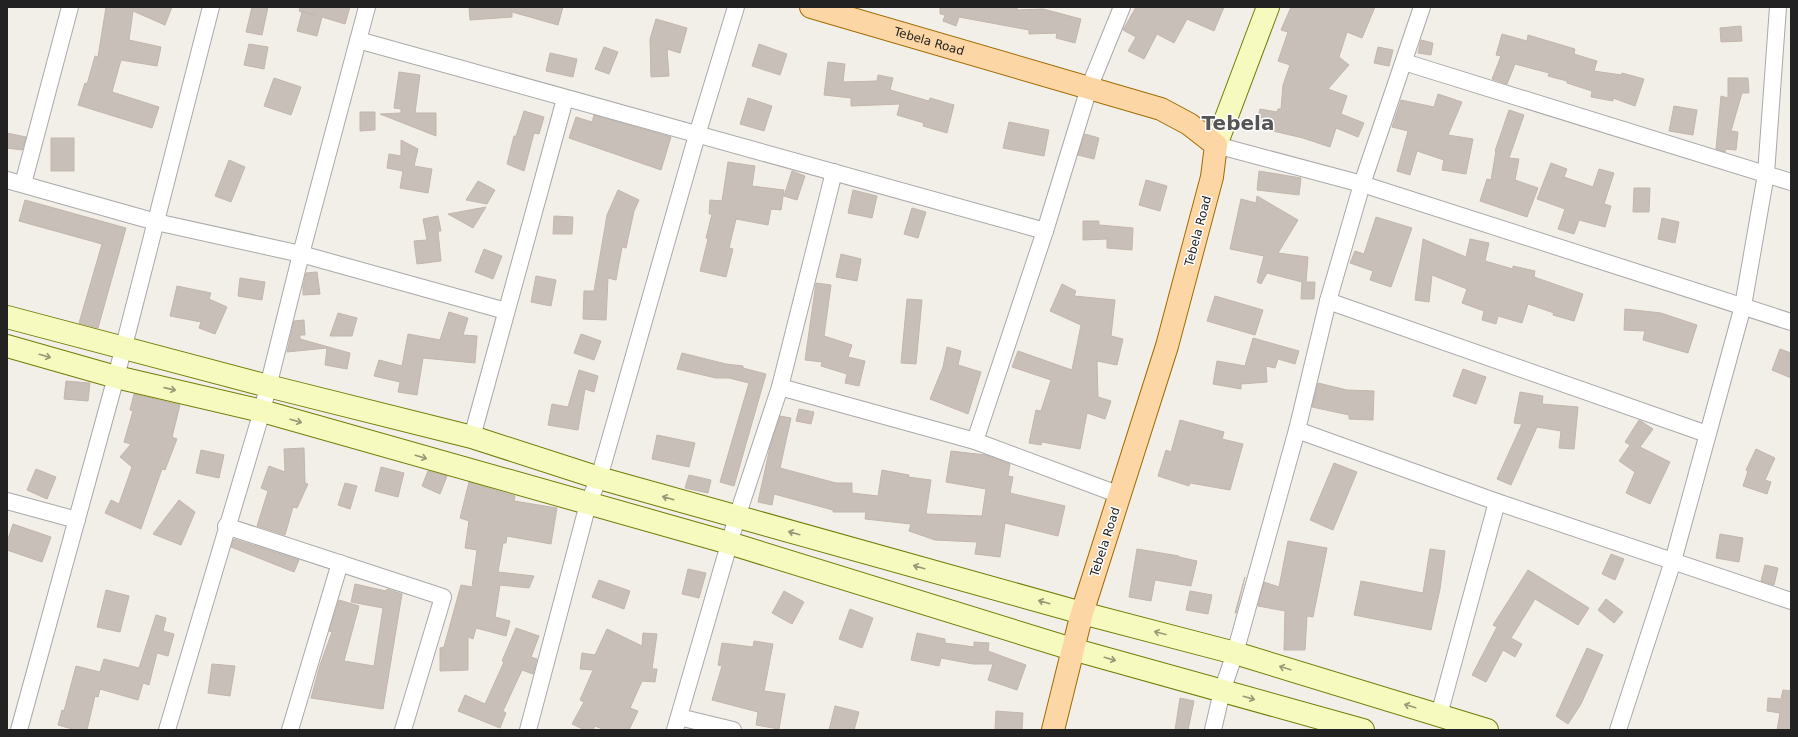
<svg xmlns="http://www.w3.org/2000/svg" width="1798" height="737" viewBox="0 0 1798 737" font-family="'DejaVu Sans',sans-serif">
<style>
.building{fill:#c7bfb8;stroke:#c4b6ab}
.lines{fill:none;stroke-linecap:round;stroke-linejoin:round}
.street-casing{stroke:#a9a9a9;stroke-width:18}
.secondary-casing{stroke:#707d05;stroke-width:24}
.primary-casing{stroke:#a06b00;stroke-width:24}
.street{stroke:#fff;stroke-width:16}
.secondary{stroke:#f7fabf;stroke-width:22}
.primary{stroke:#fcd6a4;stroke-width:22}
.oneway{stroke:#979978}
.labels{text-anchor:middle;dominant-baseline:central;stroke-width:3;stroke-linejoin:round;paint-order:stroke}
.street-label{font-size:12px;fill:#222;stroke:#fff}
.town-label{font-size:20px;font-weight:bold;fill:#555;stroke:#fff}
</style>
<rect width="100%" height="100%" fill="#f2efe9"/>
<!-- building -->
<g class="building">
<path d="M106,7H172L165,25L133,11L129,40L161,47L157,66L121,60L112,92L159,107L152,128L78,105L85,83L87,84L95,56L98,57Z"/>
<path d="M252,7H268L262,35L246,32Z"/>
<path d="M300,7H350L345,24L322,17L317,36L297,31L302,12L315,15L299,11Z"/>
<path d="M469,7H563L558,25L512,12V17L470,20Z"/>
<path d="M940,7H1017V10L1043,9L1081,19L1075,43L1056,38L1057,33L1029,34V30L959,17L956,26L943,21L945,15L940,14Z"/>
<path d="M1136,7H1224L1214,31L1187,19L1174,43L1157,34L1144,59L1128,51L1136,37L1123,30Z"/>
<path d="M1291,7H1375L1362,38L1347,32L1339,57L1349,65L1328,89L1347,96L1341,114L1364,123L1358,137L1336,128L1330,147L1303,138L1256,127L1260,109L1277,112L1278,109H1281L1283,85L1290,65L1278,61L1288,32L1281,30Z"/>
<path d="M656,19L687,28L680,53L667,49L669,76L651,77L650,39Z"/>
<path d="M1741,26L1742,41L1721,42L1720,28Z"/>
<path d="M1502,34L1527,41L1528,35L1575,49L1574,54L1597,61L1594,71L1621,75L1622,73L1644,79L1635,106L1613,98V101L1591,97L1592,91L1567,83V81L1548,76L1549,73L1515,64L1507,84L1492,79L1501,56L1496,55Z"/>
<path d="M1421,40L1433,43L1431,55L1418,53Z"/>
<path d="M249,44L268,47L264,69L244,65Z"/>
<path d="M759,44L787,54L780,75L752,66Z"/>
<path d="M604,47L618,52L609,74L595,69Z"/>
<path d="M1378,47L1393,50L1389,66L1374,63Z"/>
<path d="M550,53L577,59L573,77L546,71Z"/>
<path d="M828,62L845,64L843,82L877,81L878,75L893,78L890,90L929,101L930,98L954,105L947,133L923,126L924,123L897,115L900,104L851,106V98L824,95Z"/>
<path d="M399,72L420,75L415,113H436V136L380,114L401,113V109L394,108Z"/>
<path d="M274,78L301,87L291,115L264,106Z"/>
<path d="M1728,78H1748L1749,93H1742L1731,131L1738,132L1736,150L1726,149L1725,152L1716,149L1721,96L1728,98Z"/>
<path d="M1438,94L1462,102L1448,135L1473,139L1466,174L1442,170L1444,160L1417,151L1410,175L1397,171L1408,131L1392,127L1401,100L1434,107Z"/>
<path d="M748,98L772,106L764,131L740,124Z"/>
<path d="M1674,106L1697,110L1693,135L1669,131Z"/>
<path d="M1509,110L1524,115L1509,158L1519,159L1515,180L1538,188L1527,217L1480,201L1487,179L1491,180L1496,151H1495Z"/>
<path d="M524,111L544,117L539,134L534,133L524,171L507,164L514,136H516Z"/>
<path d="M360,112H375V130L360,131Z"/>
<path d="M594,115L671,137L661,170L569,138L576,117L592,122Z"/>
<path d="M1009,122L1049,130L1044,156L1003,148Z"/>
<path d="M7,133L26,137L22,150L7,148Z"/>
<path d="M1085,134L1099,138L1094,159L1078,155Z"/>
<rect x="51" y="138" width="23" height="33"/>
<path d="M401,140L418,149L414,166L432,169L428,193L400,188L403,171L387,168L389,154L401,156Z"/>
<path d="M229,160L245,167L231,202L215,196Z"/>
<path d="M728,162L755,166L752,186L784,190L781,210L771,209L768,225L736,219L729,248L733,249L726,277L700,271L708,239L706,238L712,214H709L710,200L722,201Z"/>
<path d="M1551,163L1567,169L1564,177L1593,187L1599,169L1614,173L1604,204L1611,206L1605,227L1579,220L1574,234L1558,229L1565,209L1537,199Z"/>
<path d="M792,171L805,176L797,200L784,196Z"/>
<path d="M1259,171L1301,178L1299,195L1257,190Z"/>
<path d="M1146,180L1167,186L1160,211L1139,205Z"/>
<path d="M478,181L495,190L487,204L466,200Z"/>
<path d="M1634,188H1650L1649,212H1633Z"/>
<path d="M618,190L639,200L634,211L626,248L622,247L616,280L608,278L606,320L583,319L584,291H594L607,215Z"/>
<path d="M853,190L877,196L872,218L848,213Z"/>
<path d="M1257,196L1298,220L1278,253L1308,257L1306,282H1315L1314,299H1301L1302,282L1267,273L1261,284L1257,282L1264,256L1230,249L1241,199L1256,203Z"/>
<path d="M25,200L126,228L98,328L79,323L102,244L19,221Z"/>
<path d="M486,207L473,228L448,214Z"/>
<path d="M912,208L926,212L918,238L904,234Z"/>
<path d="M438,216L441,231H438L441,261L417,264L414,241L427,240L423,219Z"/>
<path d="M554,216L573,217L572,234H553Z"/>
<path d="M1376,217L1412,228L1391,287L1370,280L1373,271L1350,263L1355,251L1364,254Z"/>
<path d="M1662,218L1679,222L1675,243L1658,239Z"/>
<path d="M1083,221H1099V225L1133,228L1132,250L1107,248V239L1083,240Z"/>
<path d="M1423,239L1466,257L1470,239L1489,243L1485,261L1513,269V266L1535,271L1534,277L1583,294L1574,321L1553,315L1554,313L1528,304L1522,323L1498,316L1496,324L1482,320L1484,311L1462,303L1467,289L1432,275L1429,302L1415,300Z"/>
<path d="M484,249L502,256L493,279L475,272Z"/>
<path d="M841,254L861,259L857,281L836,277Z"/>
<path d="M317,272L320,294L303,295V287L306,273Z"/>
<path d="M536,276L556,280L551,306L531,302Z"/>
<path d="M240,278L265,282L262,300L238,296Z"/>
<path d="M816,283L831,285L824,336L852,345L848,357L865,361L859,386L845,383L847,374L821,366L822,362L805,360Z"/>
<path d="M1062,284L1076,291L1074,296L1115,300L1111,336L1123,339L1117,365L1097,361L1098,397L1111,401L1105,419L1087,413L1080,449L1042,442L1041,445L1029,443L1036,410L1041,411L1051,380L1012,367L1018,351L1072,370L1081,325L1050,311Z"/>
<path d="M177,286L211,293L209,299L227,307L215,334L199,328L201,322L170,316Z"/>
<path d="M1215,296L1263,310L1255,335L1207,321Z"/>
<path d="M907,299L922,300L916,364L901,363Z"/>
<path d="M1625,309L1661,313L1697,325L1688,353L1643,340L1645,331L1624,330Z"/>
<path d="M449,312L468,318L463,335L477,336L475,363L423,358L417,395L398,392L400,382L374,376L379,360L402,366L408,334L440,340Z"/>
<path d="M338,313L357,318L352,336H330Z"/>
<path d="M304,320L305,335H300V339L350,353L347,369L325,365L327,348L287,352L294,321Z"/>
<path d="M581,334L601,341L594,360L574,353Z"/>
<path d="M1253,338L1299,351L1295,364L1278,359L1275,368L1266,366L1267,382L1241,384V389L1213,384L1217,361L1245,366Z"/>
<path d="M947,347L961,351L958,365L981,372L968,414L930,399L943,367Z"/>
<path d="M1780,349L1791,353V378L1772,370Z"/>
<path d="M682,353L726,364L743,366V368L766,374L734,486L720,482L749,383L729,378H716L677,369Z"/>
<path d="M1463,369L1486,377L1476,404L1453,396Z"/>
<path d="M579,370L598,376L594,392L585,389L578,430L548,425L552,404L568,407Z"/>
<path d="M66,381L90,383L88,401L64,399Z"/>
<path d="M1318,383L1347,390L1374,391L1373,420L1349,419V415L1312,407Z"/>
<path d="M1520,392L1543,396L1542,404L1578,407L1574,449L1559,448L1561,431L1537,427L1511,485L1497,479L1522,424L1514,423Z"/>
<path d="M134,394L180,405L172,437L177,439L165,470L162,469L141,529L105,513L111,500L119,504L132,467L120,457L131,444L124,442L133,411L130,410Z"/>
<path d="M799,409L814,412L811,424L796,421Z"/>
<path d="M780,416L791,418L780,468L836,483H852V493L878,496L882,470L909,475L908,477L931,480L926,514L982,516L986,489L946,482L951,451L986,455L1010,464L1008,476L1013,477L1010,493L1065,506L1058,536L1005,523L1000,557L975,554L977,542L935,540L909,531L911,524L865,519L866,512H833V510L774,494L772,505L758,502L770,447Z"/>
<path d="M1180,420L1224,432L1222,439L1243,444L1230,490L1190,483L1189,486L1158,476L1166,450L1171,452Z"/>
<path d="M1639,420L1653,429L1640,447L1670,462L1650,504L1626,493L1635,472L1619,461L1630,445L1625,442Z"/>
<path d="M657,435L695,443L689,467L652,459Z"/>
<path d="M304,448L305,483L308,484L297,508L293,507L285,535L257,526L268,491L261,488L269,466L285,472L284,449Z"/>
<path d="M1756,449L1775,458L1765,480L1771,482L1767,494L1743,486L1748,471L1746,470Z"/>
<path d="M201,450L224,455L219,478L196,473Z"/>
<path d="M1334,463L1357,472L1333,530L1310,520Z"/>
<path d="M381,467L404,473L398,497L375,491Z"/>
<path d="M36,469L56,477L47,499L27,490Z"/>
<path d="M428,471L447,476L440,494L422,486Z"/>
<path d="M689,475L711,480L708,493L685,488Z"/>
<path d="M469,482L515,496L514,501L557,508L551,544L507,536L506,543H503L498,572L534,576L529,588L500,585L495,617L510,621L506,636L476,628L473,639L468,637V670L440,671V648L444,647L461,585L472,587L477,550L465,548L469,521L460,518Z"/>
<path d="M345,483L357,486L350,509L338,505Z"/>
<path d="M179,500L195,512L181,545L153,534Z"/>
<path d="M13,524L51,537L42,562L7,550V542Z"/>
<path d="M1720,534L1743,538L1739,562L1716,558Z"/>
<path d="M234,539L299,560L294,572L231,547Z"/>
<path d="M1288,541L1327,548L1313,617L1307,616L1305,650H1284L1285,611L1258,606L1264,582L1279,587Z"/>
<path d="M1137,549L1179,556V557L1197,561L1191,586L1155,580L1151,601L1129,597Z"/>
<path d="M1430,549L1445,551L1440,589L1431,630L1354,615L1361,581L1423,593Z"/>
<path d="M1611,554L1624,559L1615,580L1602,574Z"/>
<path d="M1765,565L1778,568L1774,585L1761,581Z"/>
<path d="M688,569L706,573L699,598L682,594Z"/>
<path d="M1528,570L1589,608L1578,625L1535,599L1511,638L1522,644L1515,657L1503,650L1486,682L1472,675L1497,627L1493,625Z"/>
<path d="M1245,577L1236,613H1235Z"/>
<path d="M599,580L630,591L624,609L592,597Z"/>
<path d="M355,584L386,591L387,589L402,594L383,709L311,698L320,665L332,632L329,631L339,600L359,606L344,661L374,666L383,608L351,602Z"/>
<path d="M106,590L129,596L120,632L97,627Z"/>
<path d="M784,591L804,602L792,624L772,613Z"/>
<path d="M1190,591L1212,595L1208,614L1186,610Z"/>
<path d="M1606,599L1623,612L1614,623L1598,610Z"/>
<path d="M850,609L873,618L862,648L839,639Z"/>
<path d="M156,615L166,618L163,631L174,634L168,656L157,653L149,685L143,683L138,700L100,689L98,697L95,696L87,730H76L58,725L62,710L64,711L76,666L100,672L104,659L139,668Z"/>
<path d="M516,628L539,636L531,657L537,659L533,674L522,670L503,711L506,713L500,728L458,711L465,695L485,704L504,662L502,661Z"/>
<path d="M607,629L642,646L643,633L657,634L652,669H657L655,682L642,681L630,708L638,711L629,730H605L595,726L593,730H585L572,724L584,702L580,700L593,670L580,669L582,653L595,655Z"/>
<path d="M917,633L945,639V643L974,647V642L989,643L988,651L1026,665L1017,690L988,680L993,664H973L941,658L939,666L911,660Z"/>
<path d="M754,641L773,644L764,691L785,694L779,729L756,725L758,712L712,700L722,666L718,665L722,643L753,647Z"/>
<path d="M1587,648L1603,655L1581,704L1568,724L1556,716Z"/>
<path d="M212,664L235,666L230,696L208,693Z"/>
<path d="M1783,690L1791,691V730H1777L1780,713L1767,711L1768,698L1781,699Z"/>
<path d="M1180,698L1194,701L1188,730H1175Z"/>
<path d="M835,706L859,712L854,730H829Z"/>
<path d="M996,711L1023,713L1022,730H995Z"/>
</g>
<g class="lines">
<defs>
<g id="street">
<path d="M358,40L1045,231"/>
<path d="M1404,62L1791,182"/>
<path d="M1216,145L1362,184L1791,322"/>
<path d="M7,180L156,222L301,254L506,311"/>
<path d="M23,184L70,7"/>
<path d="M1328,301L1707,434"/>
<path d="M780,387L975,441L1120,495"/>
<path d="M1297,430L1497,502L1791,601"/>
<path d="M472,437L565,99"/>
<path d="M975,441L1045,231L1089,88L1122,7"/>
<path d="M7,501L77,520"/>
<path d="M226,526L443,597L403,730"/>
<path d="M1439,715L1497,502"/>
<path d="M679,717L733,730"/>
<path d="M19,730L116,377L211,7"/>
<path d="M167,730L262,411L301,254L367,7"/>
<path d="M290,730L340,563"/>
<path d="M528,730L588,504L599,478L697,135L736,7"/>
<path d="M675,730L737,517L780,387L834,172"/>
<path d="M1213,730L1222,691L1235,653L1297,430L1328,301L1362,184L1422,7"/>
<path d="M1618,730L1673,561L1743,306L1766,174L1778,7"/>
</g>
<g id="secondary">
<path d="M1216,145L1268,7"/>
<path d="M7,317L268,386L472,437L599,478L1082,613L1235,653L1487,730"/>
<path d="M7,346L116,377L262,411L729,543L1072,649L1363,730"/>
</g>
<g id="primary">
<path id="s1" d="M811,7L1161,109L1189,124L1216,145L1212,177L1167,346L1082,613L1053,730"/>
</g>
</defs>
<!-- street casing -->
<use href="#street" class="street-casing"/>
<!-- secondary casing -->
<use href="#secondary" class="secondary-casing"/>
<!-- primary casing -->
<use href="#primary" class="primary-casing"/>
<!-- street -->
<use href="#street" class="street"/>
<!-- secondary -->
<use href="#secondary" class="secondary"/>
<!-- primary -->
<use href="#primary" class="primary"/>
</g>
<!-- one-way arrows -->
<defs><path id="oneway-shaft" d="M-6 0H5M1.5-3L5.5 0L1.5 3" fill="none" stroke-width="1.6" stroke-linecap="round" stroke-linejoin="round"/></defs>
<g class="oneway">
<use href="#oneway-shaft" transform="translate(45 356) rotate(16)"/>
<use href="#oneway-shaft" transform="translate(170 389) rotate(13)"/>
<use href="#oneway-shaft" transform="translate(296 421) rotate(16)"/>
<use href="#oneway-shaft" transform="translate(421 457) rotate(16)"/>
<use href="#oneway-shaft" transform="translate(668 498) rotate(-164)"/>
<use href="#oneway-shaft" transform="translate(794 533) rotate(-164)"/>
<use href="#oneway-shaft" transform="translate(919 567) rotate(-164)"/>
<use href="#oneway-shaft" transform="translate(1044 602) rotate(-164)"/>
<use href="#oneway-shaft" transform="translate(1160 633) rotate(-165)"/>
<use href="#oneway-shaft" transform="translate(1110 659) rotate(16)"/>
<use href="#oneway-shaft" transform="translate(1285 668) rotate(-163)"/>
<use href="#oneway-shaft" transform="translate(1249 698) rotate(16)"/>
<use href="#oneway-shaft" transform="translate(1410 706) rotate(-163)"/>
</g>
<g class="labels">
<!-- street labels -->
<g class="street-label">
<text stroke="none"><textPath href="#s1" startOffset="123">Tebela Road</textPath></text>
<text transform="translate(1198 231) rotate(-75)">Tebela Road</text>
<text transform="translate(1105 542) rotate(-72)">Tebela Road</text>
</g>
<!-- town labels -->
<g class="town-label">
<text x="1238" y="123">Tebela</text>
</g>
</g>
<!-- border -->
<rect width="1798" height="737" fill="none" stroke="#222222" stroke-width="16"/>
</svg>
